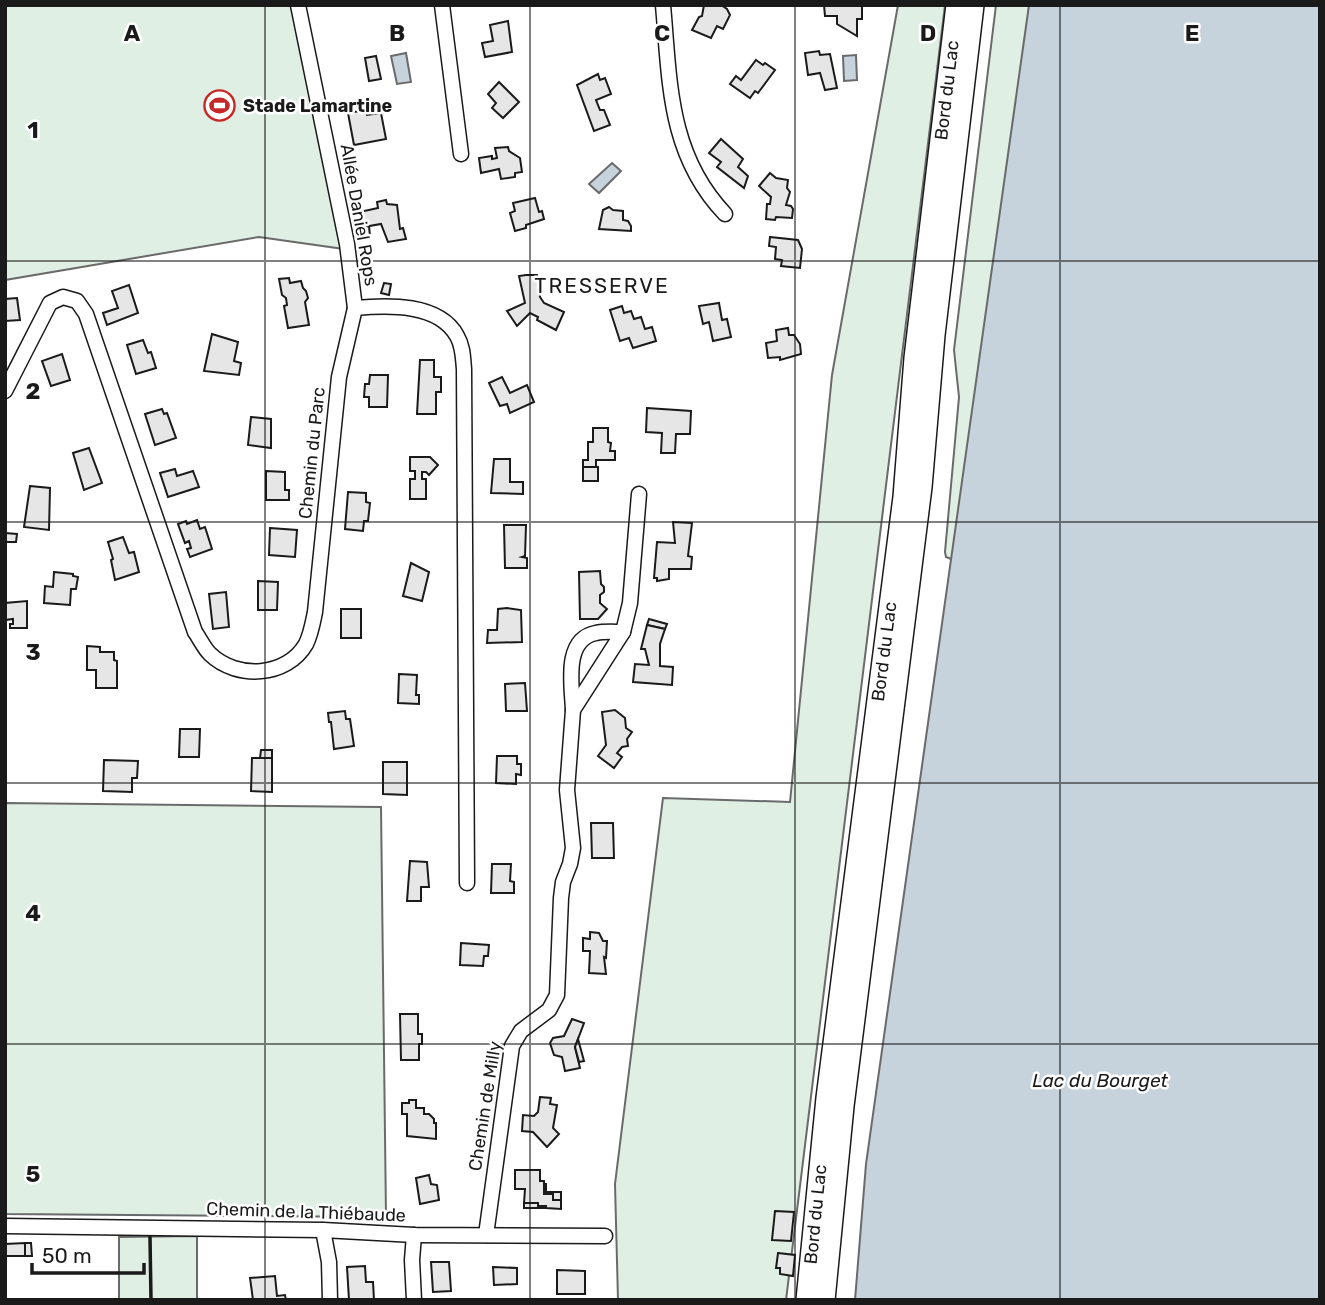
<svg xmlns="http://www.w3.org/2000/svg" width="1325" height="1305" viewBox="0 0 1325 1305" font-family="Rubik,sans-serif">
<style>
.green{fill:#e0efe3;stroke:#6a6a6a;stroke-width:2}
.water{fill:#c6d2dc;stroke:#6a6a6a;stroke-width:2}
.building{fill:#e6e6e6;stroke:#1a1a1a;stroke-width:2}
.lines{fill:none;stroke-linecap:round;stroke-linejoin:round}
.street-casing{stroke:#1a1a1a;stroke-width:17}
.primary-casing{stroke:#1a1a1a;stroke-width:24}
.street{stroke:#fff;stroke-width:14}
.primary{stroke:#fff;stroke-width:21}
.wall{stroke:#1a1a1a;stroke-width:3.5}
.grid{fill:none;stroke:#1a1a1a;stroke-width:2;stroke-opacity:0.55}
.labels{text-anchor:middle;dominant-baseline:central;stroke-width:5;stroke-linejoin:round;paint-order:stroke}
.street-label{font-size:18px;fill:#1a1a1a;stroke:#fff}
.poi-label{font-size:18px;font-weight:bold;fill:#1a1a1a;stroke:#fff;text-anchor:start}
.water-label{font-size:19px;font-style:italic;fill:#1a1a1a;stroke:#fff}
.quarter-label{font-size:21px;letter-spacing:2px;fill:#1a1a1a;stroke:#fff}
.grid-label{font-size:23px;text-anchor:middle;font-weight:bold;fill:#1a1a1a;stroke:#fff;stroke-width:5;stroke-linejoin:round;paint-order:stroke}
</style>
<rect width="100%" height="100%" fill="#fff"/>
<!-- green -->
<g class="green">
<path d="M5,5H293L344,249L259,237L5,280Z"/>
<path d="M898,5H945L786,1300H618L615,1184L663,798L790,802L832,375Z"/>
<path d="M996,5H1112L971,567L946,557L945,552L959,397L954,350Z"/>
<path d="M5,803L381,807L386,1217L5,1214Z"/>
<path d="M197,1236V1300H119V1237Z"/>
</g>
<!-- water -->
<g class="water">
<path d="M1029,5H1320V1300H855L866,1164Z"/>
<path d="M406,53L411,82L397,84L391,56Z"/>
<path d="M856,55L857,80L844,81L843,56Z"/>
<path d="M612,163L621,171L599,193L589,184Z"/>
</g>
<!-- building -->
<g class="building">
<path d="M704,5H721L727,9L730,15L723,29L717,26L711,38L692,30L699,17L702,16Z"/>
<path d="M824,5H862V19H857V36L837,24V16H825Z"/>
<path d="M508,21L512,52L485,57L482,43L493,41L490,25Z"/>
<path d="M819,51L820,55L830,54L837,88L825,90L820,73L808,75L805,53Z"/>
<path d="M376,56L381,79L369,81L365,58Z"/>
<path d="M756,60L763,65L765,63L775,70L758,93L755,91L750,98L730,84L736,76L741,80Z"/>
<path d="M598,74L600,80L605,78L611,94L596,100L600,110H604L610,125L594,131L577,85Z"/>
<path d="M499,82L519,102L503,118L492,108L496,103L488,94Z"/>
<path d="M366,110L367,115L381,113L386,139L354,145L348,113Z"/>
<path d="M721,139L743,159L738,167L748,176L744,188L717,167L721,162L709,153Z"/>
<path d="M508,147L509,151L520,158L522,172L515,173V177L501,179L499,169L481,173L479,158L492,156V159L497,158L495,148Z"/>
<path d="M770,173L776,178L788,180L787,188L790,192L786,205L791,206L793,209L792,218L776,217L775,220L766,219L767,204H770L771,197L759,186Z"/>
<path d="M535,198L539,212L542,211L544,219L526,225V228L515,231L510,213L515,211L513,203Z"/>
<path d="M386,200L387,204L397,205L400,229L403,228L406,239L388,242L381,224L358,228L355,213L378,208L377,202Z"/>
<path d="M609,207L613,210L623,211V220L628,221L631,226V231L599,229L603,210Z"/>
<path d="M369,226L370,236L360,238L358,228Z"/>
<path d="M770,237L798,240L802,249L800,268L781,266L782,260L775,259L776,247L769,246Z"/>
<path d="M526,275H537L540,297L544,303L564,312L556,330L537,320L538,317L530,313L517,326L507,311L525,303L519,276Z"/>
<path d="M289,278L290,283L301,281L303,288L306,291L308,298L305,302L309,325L288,328L284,306L287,305L286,298L282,295L279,279Z"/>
<path d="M384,283L391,284L389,295L381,293Z"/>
<path d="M129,285L138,313L107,325L103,313L118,308L112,291Z"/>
<path d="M17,298L20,320L5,321V299Z"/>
<path d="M719,303L722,320L727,319L731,337L713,341L709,322L703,324L699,306Z"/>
<path d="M622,306L624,313L631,311L634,319L641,317L645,329L652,327L656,341L633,348L629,338L620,341L610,310Z"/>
<path d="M788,328L789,335H794L800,344L801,354L780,360V357L768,358L766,343L777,341L776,330Z"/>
<path d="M212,334L238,342L234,361L241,363L239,375L204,371Z"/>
<path d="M143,340L148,353L151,352L156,368L136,374L127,345Z"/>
<path d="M62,354L70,380L51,386L42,361Z"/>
<path d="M420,360H434V377H441V392H436V414H417Z"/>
<path d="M370,375H388L387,407H369V397H364L365,384H369Z"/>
<path d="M502,377L510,393L527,385L534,402L510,413L507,404L500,406L489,383Z"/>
<path d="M647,408L691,411L690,434H676L675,453H661L662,433L646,432Z"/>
<path d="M162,409L164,414L167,413L176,438L155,445L145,414Z"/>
<path d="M251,417L271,419V448L248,445Z"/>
<path d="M593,428H608V442L611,443L610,451H615V460H596V467H583V460H588V442H593Z"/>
<path d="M89,448L102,483L84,490L73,453Z"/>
<path d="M410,457H430L438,465L429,475L426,472H422V479H426V499H410V479H415V471H410Z"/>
<path d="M494,459H510V482H523V494L491,493Z"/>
<rect x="583" y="467" width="15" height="14"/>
<path d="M175,469L177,476L193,471L199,487L168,497L160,473Z"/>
<path d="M266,471L285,472V490H289V500H266Z"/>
<path d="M30,486L50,488L49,530L24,527Z"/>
<path d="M348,492L366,493V502L370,503L368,521H364L363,531L345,529Z"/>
<path d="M197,520L200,529L205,527L212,549L190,557L187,549L191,548L189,541L185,543L178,524L186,521L187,524Z"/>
<path d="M673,522L692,523L688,556L692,557L691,569H669V579L657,581V578H654L657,542L675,543Z"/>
<path d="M504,525H526L525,556L522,557L527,558V568H505Z"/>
<path d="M270,528L297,530L295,557L269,555Z"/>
<path d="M5,533L17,534L16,542H5Z"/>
<path d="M123,537L129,553L134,552L139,572L115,580L111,560L113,559L108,542Z"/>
<path d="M411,563L429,572L422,601L403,596Z"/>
<path d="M600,571L601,584L604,587V592L600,595V603L607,609L598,619H580L579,572Z"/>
<path d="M54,572L73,574V576L78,577L76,589H71L70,605L44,603L45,586L53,587Z"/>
<path d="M258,581L278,582L277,610H258Z"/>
<path d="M226,592L229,627L213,629L209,594Z"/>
<path d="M27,601V628H10V624H13V619L5,620V603Z"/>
<path d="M507,608L521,610L522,642L487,643L488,630H497L498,609Z"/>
<rect x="341" y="609" width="20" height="29"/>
<path d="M649,619L667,624L665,629L647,625Z"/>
<path d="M647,625L665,629L660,644V666L673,667L672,685L633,682L635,664L649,665L645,649H641Z"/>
<path d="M87,646L100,647V652H114V660L117,661V688H96V670H87Z"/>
<path d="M399,674L417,675L416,695H419V704L398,703Z"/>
<path d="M525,683L527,711H506L505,684Z"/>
<path d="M615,710L625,718L626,728L632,732L627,739L628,746L622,747L617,753L622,757L614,768L598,756L606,745L602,712Z"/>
<path d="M345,711L346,719H350L354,746L334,749L331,722H329L328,713Z"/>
<path d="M180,729H200L199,757H179Z"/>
<path d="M261,750H272V758H260Z"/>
<path d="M497,756H517V764H521V775L516,774V784L496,783Z"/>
<path d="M252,758H272V792L251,791Z"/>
<path d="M104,760L138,761L137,778H132V792L103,791Z"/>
<path d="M383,762H407V795L383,794Z"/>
<path d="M591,823H613L614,858H592Z"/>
<path d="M410,861L427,862L429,887H421V901H407Z"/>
<path d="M492,864H511L510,881L514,882V893H491Z"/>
<path d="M590,932L599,933L603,941H607L606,958L604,957L606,974L589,973L590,951H583V938L590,939Z"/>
<path d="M461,943L489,945L488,956H484L483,966L460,965Z"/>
<path d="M400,1014H418V1034H422V1044H419V1060H401Z"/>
<path d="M572,1019L584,1023L575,1047L580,1068L565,1071L562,1057L554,1055L550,1043L553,1038L564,1036Z"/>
<path d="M578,1039L584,1061L579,1062L575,1047Z"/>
<path d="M540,1097L551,1098L550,1104L557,1105L553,1128L559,1134L547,1147L533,1132L522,1131L523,1115L534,1116L538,1112Z"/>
<path d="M409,1100H416V1108H424V1114H429L434,1119V1123H436V1139L407,1136V1114H402V1103H409Z"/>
<path d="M515,1170H540V1181H544V1194H553V1200H561V1209L546,1208V1206H538V1203H524L525,1189H515Z"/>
<path d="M429,1175L431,1184L437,1185L439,1200L420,1204L416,1178Z"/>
<path d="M544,1184H546V1192H561V1200H553V1194H544Z"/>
<path d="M524,1203H538V1206H546V1208H524Z"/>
<path d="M775,1211L794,1212L791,1241L772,1240Z"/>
<path d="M25,1243H31L32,1256H25Z"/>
<path d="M25,1243V1256H5V1244Z"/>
<path d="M778,1253L795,1255L793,1276L780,1274V1268H776Z"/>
<path d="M431,1262H449L451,1291L433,1292Z"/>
<path d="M365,1266L366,1282H373L374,1300H349L347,1267Z"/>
<path d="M493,1267L517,1268V1284L494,1285Z"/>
<path d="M557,1270L585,1271V1294H557Z"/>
<path d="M275,1276L277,1296L285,1295L286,1300H253L250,1278Z"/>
</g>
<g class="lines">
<defs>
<g id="street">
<path d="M298,5L347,244L355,308"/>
<path d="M442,5L461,154"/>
<path d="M663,5C670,82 668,154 725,214"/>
<path d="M5,391L50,303L63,297L77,301L86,314L195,632C200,639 204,648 210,654C237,680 287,677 306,644C311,634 313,622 315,612L339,377L355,308C388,305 439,303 457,336C463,346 463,358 464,369L467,883"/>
<path d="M573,710C572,686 563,639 596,633C604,631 615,632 623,632"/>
<path d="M5,1226L323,1230L414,1235L605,1236"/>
<path d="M323,1230L329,1262L330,1300"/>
<path d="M414,1235L412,1260L414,1300"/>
<path d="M486,1235L512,1046L521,1031L549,1010L557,995L561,898L563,882L570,864L573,848L567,790L573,710L623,632L630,603L639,494"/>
</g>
<g id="primary">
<path id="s1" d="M807,1300L827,1098L904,497L915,358L957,5"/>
<path d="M824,1300L843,1106L921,487L934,335L973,5"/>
</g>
</defs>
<!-- street casing -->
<use href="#street" class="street-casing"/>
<!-- primary casing -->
<use href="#primary" class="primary-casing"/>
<!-- street -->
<use href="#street" class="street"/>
<!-- primary -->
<use href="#primary" class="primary"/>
<!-- wall -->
<path class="wall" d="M150,1237L151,1300"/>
</g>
<!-- grid -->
<path class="grid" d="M265,5V1300M530,5V1300M795,5V1300M1060,5V1300M5,261H1320M5,522H1320M5,783H1320M5,1044H1320"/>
<!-- icons -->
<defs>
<symbol id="stadium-ring" viewBox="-11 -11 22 22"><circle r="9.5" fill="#fff" stroke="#c62828" stroke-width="1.5"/><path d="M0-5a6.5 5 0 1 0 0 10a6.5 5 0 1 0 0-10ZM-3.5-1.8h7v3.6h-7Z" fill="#c62828"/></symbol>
</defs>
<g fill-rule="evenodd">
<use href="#stadium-ring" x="202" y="88" width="35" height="35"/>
</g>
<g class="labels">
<!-- street labels -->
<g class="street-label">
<text stroke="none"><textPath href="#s1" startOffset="1218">Bord du Lac</textPath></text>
<text transform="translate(359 215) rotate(80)">Allée Daniel Rops</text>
<text transform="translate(312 453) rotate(-84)">Chemin du Parc</text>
<text stroke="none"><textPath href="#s1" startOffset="653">Bord du Lac</textPath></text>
<text transform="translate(485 1106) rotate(-81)">Chemin de Milly</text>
<text transform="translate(306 1212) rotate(2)">Chemin de la Thiébaude</text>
<text stroke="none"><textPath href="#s1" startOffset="86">Bord du Lac</textPath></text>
</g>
<!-- poi labels -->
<g class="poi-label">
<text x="243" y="106">Stade Lamartine</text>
</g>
<!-- water labels -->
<g class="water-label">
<text x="1100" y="1080">Lac du Bourget</text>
</g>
<!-- quarter labels -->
<g class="quarter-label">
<text x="602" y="285">TRESSERVE</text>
</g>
</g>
<g class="grid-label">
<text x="132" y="41">A</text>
<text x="397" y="41">B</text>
<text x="662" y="41">C</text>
<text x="928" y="41">D</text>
<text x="1192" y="41">E</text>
<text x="33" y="138">1</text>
<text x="33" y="399">2</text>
<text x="33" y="660">3</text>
<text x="33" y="921">4</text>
<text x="33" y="1182">5</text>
</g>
<!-- border -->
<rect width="1325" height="1305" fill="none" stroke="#1a1a1a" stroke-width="14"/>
<!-- scale -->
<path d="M32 1263v10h112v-10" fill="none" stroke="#1a1a1a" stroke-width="3.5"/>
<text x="42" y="1263" font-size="21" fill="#1a1a1a" stroke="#ffffff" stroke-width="5" paint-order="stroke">50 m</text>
</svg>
